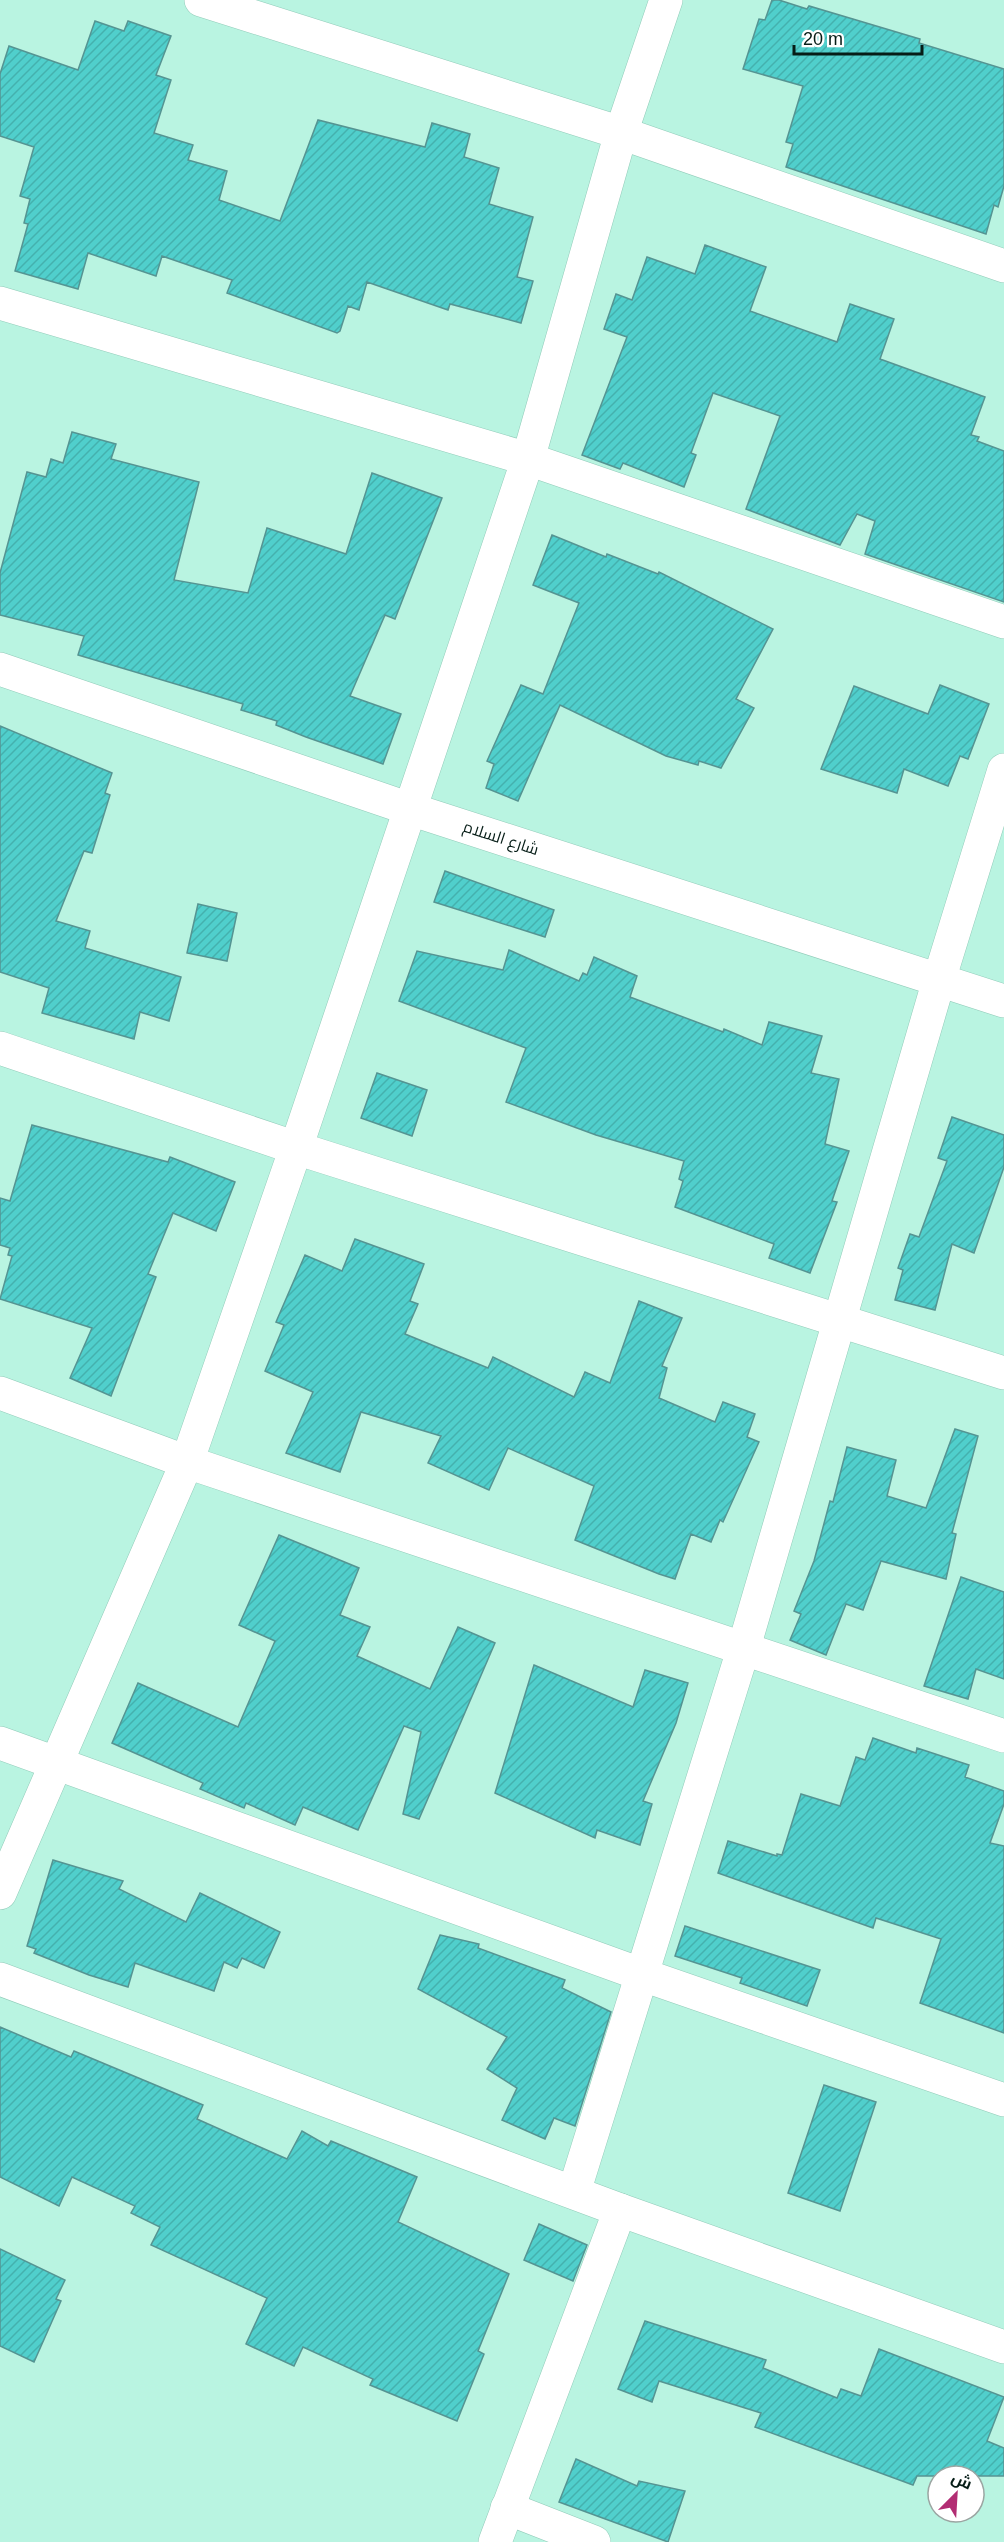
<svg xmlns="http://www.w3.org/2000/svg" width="1004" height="2542" viewBox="0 0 1004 2542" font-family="Arial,Cairo,sans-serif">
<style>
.building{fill:url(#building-hatch);stroke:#559492;stroke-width:1.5}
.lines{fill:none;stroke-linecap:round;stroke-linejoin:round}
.minor-casing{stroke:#91cbb9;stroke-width:34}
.minor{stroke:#fff;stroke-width:33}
.labels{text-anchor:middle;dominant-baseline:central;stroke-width:4.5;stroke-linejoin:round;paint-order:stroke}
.street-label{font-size:16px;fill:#061d17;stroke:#fff}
</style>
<defs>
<pattern id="building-hatch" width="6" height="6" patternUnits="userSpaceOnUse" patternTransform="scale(1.5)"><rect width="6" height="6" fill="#50cfcc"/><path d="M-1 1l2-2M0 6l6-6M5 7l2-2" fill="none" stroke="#44b1ae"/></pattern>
</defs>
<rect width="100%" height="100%" fill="#b9f4e1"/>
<!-- building -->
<g class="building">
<path d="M772,0H779L807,9L809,6L920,39L919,43L1004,69V186L998,207L994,205L986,234L786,167L793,144L786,142L803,86L743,69L759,19L765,20Z"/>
<path d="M95,21L124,31L128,21L171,36L156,75L171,80L154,133L193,145L188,160L227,171L219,200L280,221L318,120L425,147L432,123L470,134L464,157L499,168L489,204L533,217L517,277L533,281L521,323L450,304L448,310L367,282L359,310L348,306L340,331L337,333L227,293L232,280L162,256L156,276L88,253L78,289L15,271L28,224L24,223L30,199L20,196L34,147L0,136V74L9,46L78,70Z"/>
<path d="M705,245L766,267L750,311L837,342L850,304L894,319L880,359L985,397L971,435L979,437L977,441L1004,451V602L865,554L875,521L857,514L840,545L746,509L780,416L713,393L691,453L696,455L684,487L623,463L620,469L582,455L627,337L604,329L616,294L632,300L647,257L695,274Z"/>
<path d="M72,432L116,444L111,459L199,482L174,580L248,593L267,528L346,554L372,473L442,498L395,619L385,615L350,696L401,714L383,764L306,737L276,725L277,721L241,710L243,704L78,655L84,636L0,615V573L27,472L46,477L51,459L63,463Z"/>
<path d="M552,535L606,557L607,554L658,574L659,572L773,629L736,699L754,708L721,768L699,761L698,765L666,756L560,705L518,801L486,788L494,764L487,761L521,685L543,694L579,603L533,585Z"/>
<path d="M940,685L989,704L968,759L960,756L948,786L904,769L897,793L821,769L854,686L928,714Z"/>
<path d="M0,726L112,773L105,793L110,795L92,853L84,851L56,921L90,931L85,948L181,977L169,1021L140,1012L134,1039L42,1013L49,988L0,972Z"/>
<path d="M445,871L554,910L545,937L434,902Z"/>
<path d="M198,904L237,913L227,961L187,953Z"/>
<path d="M509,950L579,981L583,973L587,975L594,957L637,976L630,997L723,1032L724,1029L762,1045L769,1022L822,1036L811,1073L839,1079L825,1144L849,1151L832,1201L837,1202L810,1273L769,1258L774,1244L675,1207L683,1181L679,1179L684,1161L596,1135L506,1102L526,1048L399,1001L417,951L503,970Z"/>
<path d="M377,1073L427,1090L412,1136L361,1118Z"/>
<path d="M952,1117L1004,1135V1167L974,1253L952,1244L935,1310L895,1300L903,1270L898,1268L910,1234L919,1237L947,1161L938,1158Z"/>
<path d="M32,1125L168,1162L170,1157L235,1182L216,1231L173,1213L148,1274L156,1277L111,1396L70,1378L92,1328L0,1299L12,1256L8,1255L10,1248L0,1245V1198L10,1201Z"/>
<path d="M355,1239L424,1264L410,1301L418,1304L405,1334L488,1368L493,1357L574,1397L585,1372L610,1383L639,1301L682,1318L662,1366L667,1368L659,1398L715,1422L723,1402L755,1414L747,1437L759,1442L723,1522L720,1520L711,1542L691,1534L675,1579L659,1574L575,1540L594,1486L508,1448L489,1490L428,1463L441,1436L361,1412L340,1472L286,1453L313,1392L265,1371L284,1325L276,1322L305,1255L342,1271Z"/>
<path d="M955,1429L978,1436L952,1533L956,1534L946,1579L881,1561L863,1610L846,1604L826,1655L790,1640L801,1614L794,1611L814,1561L830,1501L833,1502L847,1447L896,1460L887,1496L926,1508Z"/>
<path d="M279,1535L359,1568L340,1615L370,1627L357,1656L430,1689L458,1627L495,1643L419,1819L403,1814L421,1732L404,1726L358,1830L303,1807L295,1825L246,1803L244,1808L200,1789L203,1783L112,1743L138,1683L238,1727L275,1641L239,1625Z"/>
<path d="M961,1577L1004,1592V1679L976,1669L968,1699L924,1686Z"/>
<path d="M534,1665L633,1707L645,1670L688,1683L676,1723L643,1801L652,1804L640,1845L597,1830L595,1838L495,1793Z"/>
<path d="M873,1738L916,1753L917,1748L969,1765L965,1777L1004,1791V1804L990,1843L1004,1846V2033L920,2003L941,1939L876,1918L873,1928L718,1873L728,1841L777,1856V1854L782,1855L801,1794L840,1806L856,1757L865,1760Z"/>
<path d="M53,1860L123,1881L119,1889L186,1922L200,1893L280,1932L264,1968L242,1958L237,1968L224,1962L214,1991L135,1963L128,1987L89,1975L34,1953L36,1949L27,1946Z"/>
<path d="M685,1926L820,1970L807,2006L740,1983L742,1978L675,1956Z"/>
<path d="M440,1935L479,1944L478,1948L565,1980L562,1988L611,2012L575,2126L554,2118L545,2139L502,2120L517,2088L487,2069L507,2037L418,1989Z"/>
<path d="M0,2027L71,2057L74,2051L203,2105L197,2119L287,2159L302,2131L328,2146L331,2141L417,2177L398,2222L509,2274L478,2351L484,2354L457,2421L370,2385L373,2379L303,2347L294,2366L246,2344L267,2298L151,2245L160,2227L131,2213L135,2206L72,2177L59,2206L0,2177Z"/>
<path d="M824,2085L876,2102L840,2211L788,2193Z"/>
<path d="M539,2224L587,2245L573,2281L524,2260Z"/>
<path d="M0,2249L65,2280L56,2299L61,2301L34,2362L0,2346Z"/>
<path d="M645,2321L766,2360L763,2368L837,2398L841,2389L861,2396L879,2349L1004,2397L987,2441L1004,2448V2476H917L913,2485L755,2427L761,2413L659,2381L652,2402L618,2389Z"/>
<path d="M576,2459L637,2486L639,2481L685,2491L668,2542L559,2502Z"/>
</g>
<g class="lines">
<defs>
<g id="minor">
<path d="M201,0L621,133L1004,266"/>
<path d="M0,303L528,459L1004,622"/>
<path d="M0,669L410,809L1004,1001"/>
<path d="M0,1048L296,1148L1004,1373"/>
<path d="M0,1393L187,1462L1004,1736"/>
<path d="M0,1743L643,1975L1004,2100"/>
<path d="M0,1893L187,1462L296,1148L528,459L621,133L666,0"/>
<path d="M0,1979L620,2210L1004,2347"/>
<path d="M574,2192L744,1647L939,980L1004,770"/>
<path d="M507,2508L594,2542"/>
<path d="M495,2542L620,2210"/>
</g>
</defs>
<!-- minor casing -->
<use href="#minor" class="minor-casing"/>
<!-- minor -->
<use href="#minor" class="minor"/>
</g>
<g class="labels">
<!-- street labels -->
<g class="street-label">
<text transform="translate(501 838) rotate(18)">شارع السلام</text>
</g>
</g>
<!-- north arrow -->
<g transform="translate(956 2494) rotate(24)"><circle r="28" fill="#ffffff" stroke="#9ba5a2" stroke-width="1.5"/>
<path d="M0-4.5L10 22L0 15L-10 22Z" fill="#b22d73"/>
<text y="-9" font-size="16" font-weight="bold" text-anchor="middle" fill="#061d17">ش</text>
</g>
<!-- scale -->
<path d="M794 45v9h128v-9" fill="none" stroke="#061d17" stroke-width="3"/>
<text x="803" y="45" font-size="18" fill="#061d17" stroke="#ffffff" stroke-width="4.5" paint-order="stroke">20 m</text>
</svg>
